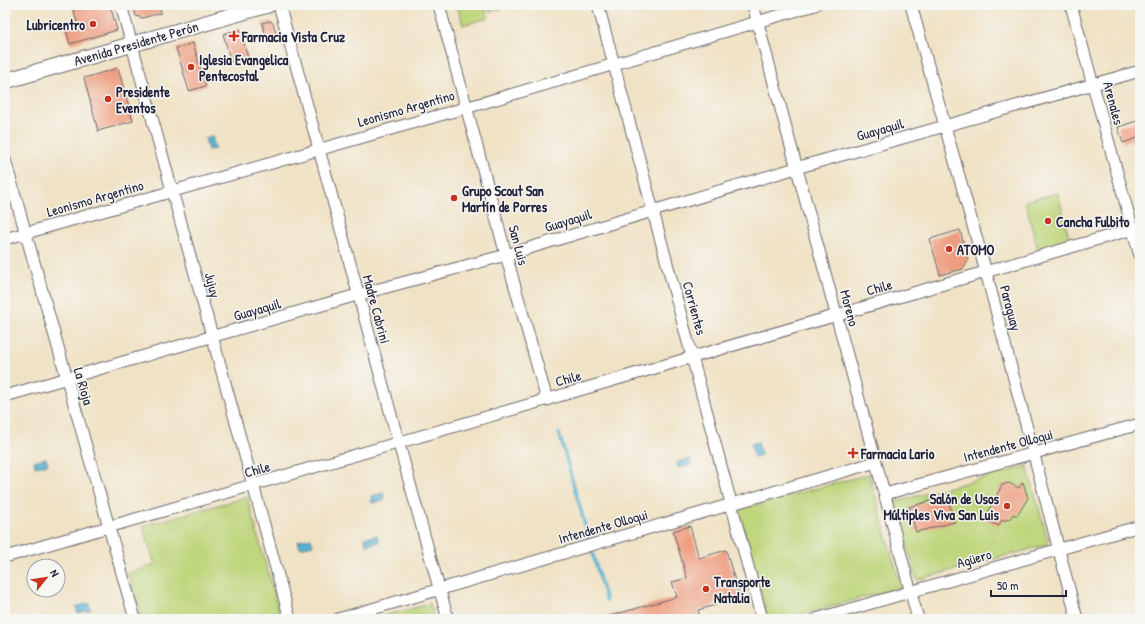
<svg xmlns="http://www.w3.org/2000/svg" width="1145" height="624" viewBox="0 0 1145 624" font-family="'Patrick Hand',sans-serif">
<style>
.green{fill:#bed67b;stroke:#707c5b}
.water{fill:#54b2d2;stroke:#3b6a86}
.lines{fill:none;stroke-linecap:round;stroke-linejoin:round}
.stream{stroke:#54b2d2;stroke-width:3}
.building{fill:#ee9d7f}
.street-casing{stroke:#6a656b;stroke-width:13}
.secondary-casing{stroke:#6a656b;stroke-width:17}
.street{stroke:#fff;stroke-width:11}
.secondary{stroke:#fff;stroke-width:15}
.poi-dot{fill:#c8321e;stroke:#f6f6f2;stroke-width:1.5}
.labels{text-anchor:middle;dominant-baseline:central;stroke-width:3;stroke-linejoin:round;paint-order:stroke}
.poi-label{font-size:14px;font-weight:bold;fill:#22223b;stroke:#f6f6f2;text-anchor:start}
.street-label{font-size:14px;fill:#22223b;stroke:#f6f6f2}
</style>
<rect width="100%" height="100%" fill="#f6f6f2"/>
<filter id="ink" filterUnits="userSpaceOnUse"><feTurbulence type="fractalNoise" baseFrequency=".025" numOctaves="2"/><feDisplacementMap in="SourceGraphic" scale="8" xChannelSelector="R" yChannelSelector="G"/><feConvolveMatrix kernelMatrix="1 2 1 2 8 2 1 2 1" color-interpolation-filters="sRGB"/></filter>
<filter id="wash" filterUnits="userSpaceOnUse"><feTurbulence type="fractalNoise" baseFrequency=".012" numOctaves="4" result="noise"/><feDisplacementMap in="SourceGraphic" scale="16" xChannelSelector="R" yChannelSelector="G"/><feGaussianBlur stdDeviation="0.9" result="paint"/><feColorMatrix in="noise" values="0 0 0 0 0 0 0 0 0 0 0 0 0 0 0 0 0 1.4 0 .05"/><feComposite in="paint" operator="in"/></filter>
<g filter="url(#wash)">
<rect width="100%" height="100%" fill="#f0e2c5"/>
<!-- green -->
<g class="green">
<path d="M457,5H484L488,18L463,25Z"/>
<path d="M488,5H515L490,12Z"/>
<path d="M1058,193L1070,241L1038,250L1025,201Z"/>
<path d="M1027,466L1049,544L917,580L895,502Z"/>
<path d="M869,474L901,587L785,619H768L738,510Z"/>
<path d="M247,497L281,619H142L128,573L155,565L143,526Z"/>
<path d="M430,603L434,619H371L430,604Z"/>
</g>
<!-- water -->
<g class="water">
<path d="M212,136L215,149L208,150L205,138Z"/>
<path d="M758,442L761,455L754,457L751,444Z"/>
<path d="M46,458L48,464L35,467L34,461Z"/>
<path d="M690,459L691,465L678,468L677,462Z"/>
<path d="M383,493L385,500L372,503L371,496Z"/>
<path d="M377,535L379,542L366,545L365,538Z"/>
<path d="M311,538L313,545L300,548L298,541Z"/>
<path d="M89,603L91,610L78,613L76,607Z"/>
</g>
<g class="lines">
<!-- stream -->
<g class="stream">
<path d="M559,433L590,543"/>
<path d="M591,548L606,601"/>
</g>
</g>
<g id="blocks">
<!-- building -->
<g class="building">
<path d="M72,5H110L117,30L70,44L65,26L77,22Z"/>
<path d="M133,5H159L161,13L142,18L136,16Z"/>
<path d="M270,21L273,23L278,39L268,42L262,23Z"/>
<path d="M240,29L248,58L231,62L223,34Z"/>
<path d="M193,43L206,86L189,91L176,48Z"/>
<path d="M118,68L133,121L98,131L84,78Z"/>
<path d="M1140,120V137L1123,143L1118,127Z"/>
<path d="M960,230L968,260L963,269L940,275L930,239Z"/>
<path d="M1023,482L1028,498L1017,516L1013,514L1010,519L1001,521L999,526L984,519L1002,485L1009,483L1019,488Z"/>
<path d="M947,496L955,522L916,532L909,507Z"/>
<path d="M690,526L699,558L726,550L740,598L698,610L701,619H606V617L677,597L672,582L687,578L673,531Z"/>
</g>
</g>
</g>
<g filter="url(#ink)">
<use href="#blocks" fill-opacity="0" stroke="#6a656b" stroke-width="1"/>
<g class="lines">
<defs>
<g id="street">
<path d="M121,5L290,619"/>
<path d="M279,5C337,209 389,415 448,619"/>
<path d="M439,5L506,255L547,400"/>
<path d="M598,5L762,619"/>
<path d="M753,5L918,619"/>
<path d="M911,5L986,272L1077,619"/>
<path d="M1071,5L1140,256"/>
<path d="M5,160L135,619"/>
<path d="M5,239L479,104L815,5"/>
<path d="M5,396L357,295L506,255L796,168L1140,71"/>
<path d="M885,494L1140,424"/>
<path d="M5,557L1140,227"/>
<path d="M338,619L876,462"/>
<path d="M816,619L1140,526"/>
</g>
<path id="secondary" d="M5,81L268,5"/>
</defs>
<!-- street casing -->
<use href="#street" class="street-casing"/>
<!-- secondary casing -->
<use href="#secondary" class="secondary-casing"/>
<!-- street -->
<use href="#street" class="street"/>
<!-- secondary -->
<use href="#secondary" class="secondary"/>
</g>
</g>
<!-- markers -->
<g class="poi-dot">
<circle cx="93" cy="24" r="4"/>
<path d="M232 30h4v4h4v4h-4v4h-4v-4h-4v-4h4z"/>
<circle cx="191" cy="67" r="4"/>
<circle cx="108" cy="99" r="4"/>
<circle cx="454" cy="198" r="4"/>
<circle cx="1048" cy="221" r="4"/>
<circle cx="949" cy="249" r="4"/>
<path d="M851 447h4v4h4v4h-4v4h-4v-4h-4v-4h4z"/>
<circle cx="1007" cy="506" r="4"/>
<circle cx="706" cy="589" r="4"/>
</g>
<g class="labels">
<!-- poi labels -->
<g class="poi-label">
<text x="85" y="24" text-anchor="end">Lubricentro</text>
<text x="242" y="36">Farmacia Vista Cruz</text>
<text x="199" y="59">Iglesia Evangelica<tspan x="199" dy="16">Pentecostal</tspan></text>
<text x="116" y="91">Presidente<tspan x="116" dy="16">Eventos</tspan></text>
<text x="462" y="190">Grupo Scout San<tspan x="462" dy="16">Martín de Porres</tspan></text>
<text x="1056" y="221">Cancha Fulbito</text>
<text x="957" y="249">ATOMO</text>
<text x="861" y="453">Farmacia Lario</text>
<text x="999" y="498" text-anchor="end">Salón de Usos<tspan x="999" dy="16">Múltiples Viva San Luis</tspan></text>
<text x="714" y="581">Transporte<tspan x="714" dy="16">Natalia</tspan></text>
</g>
<!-- street labels -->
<g class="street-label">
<text transform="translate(136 43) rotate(-16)">Avenida Presidente Perón</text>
<text transform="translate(1114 103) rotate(75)">Arenales</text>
<text transform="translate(406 108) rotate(-16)">Leonismo Argentino</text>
<text transform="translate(880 129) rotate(-16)">Guayaquil</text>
<text transform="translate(95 198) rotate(-16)">Leonismo Argentino</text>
<text transform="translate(568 220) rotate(-17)">Guayaquil</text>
<text transform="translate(519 245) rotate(75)">San Luis</text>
<text transform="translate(213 285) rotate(75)">Jujuy</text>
<text transform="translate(879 287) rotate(-16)">Chile</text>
<text transform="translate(695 308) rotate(75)">Corrientes</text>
<text transform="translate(850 308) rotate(75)">Moreno</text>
<text transform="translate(1011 308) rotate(75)">Paraguay</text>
<text transform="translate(257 309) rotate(-16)">Guayaquil</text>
<text transform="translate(377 309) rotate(75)">Madre Cabrini</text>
<text transform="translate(568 378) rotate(-16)">Chile</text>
<text transform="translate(84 386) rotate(74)">La Rioja</text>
<text transform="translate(1008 445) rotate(-15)">Intendente Olloqui</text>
<text transform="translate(257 469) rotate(-16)">Chile</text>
<text transform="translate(603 526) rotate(-16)">Intendente Olloqui</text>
<text transform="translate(974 558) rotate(-16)">Agüero</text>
</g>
</g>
<!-- margin -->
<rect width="1145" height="624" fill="none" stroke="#f6f6f2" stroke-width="20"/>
<!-- north arrow -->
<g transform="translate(46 578) rotate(60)"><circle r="19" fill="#f6f6f2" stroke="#a1a1a9"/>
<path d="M0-3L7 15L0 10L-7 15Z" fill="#c8321e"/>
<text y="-6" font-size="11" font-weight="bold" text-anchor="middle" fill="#22223b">N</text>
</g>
<!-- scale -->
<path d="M991 590v6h75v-6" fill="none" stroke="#22223b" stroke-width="2"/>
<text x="997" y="590" font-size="12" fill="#22223b" stroke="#f6f6f2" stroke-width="3" paint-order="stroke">50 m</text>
</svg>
